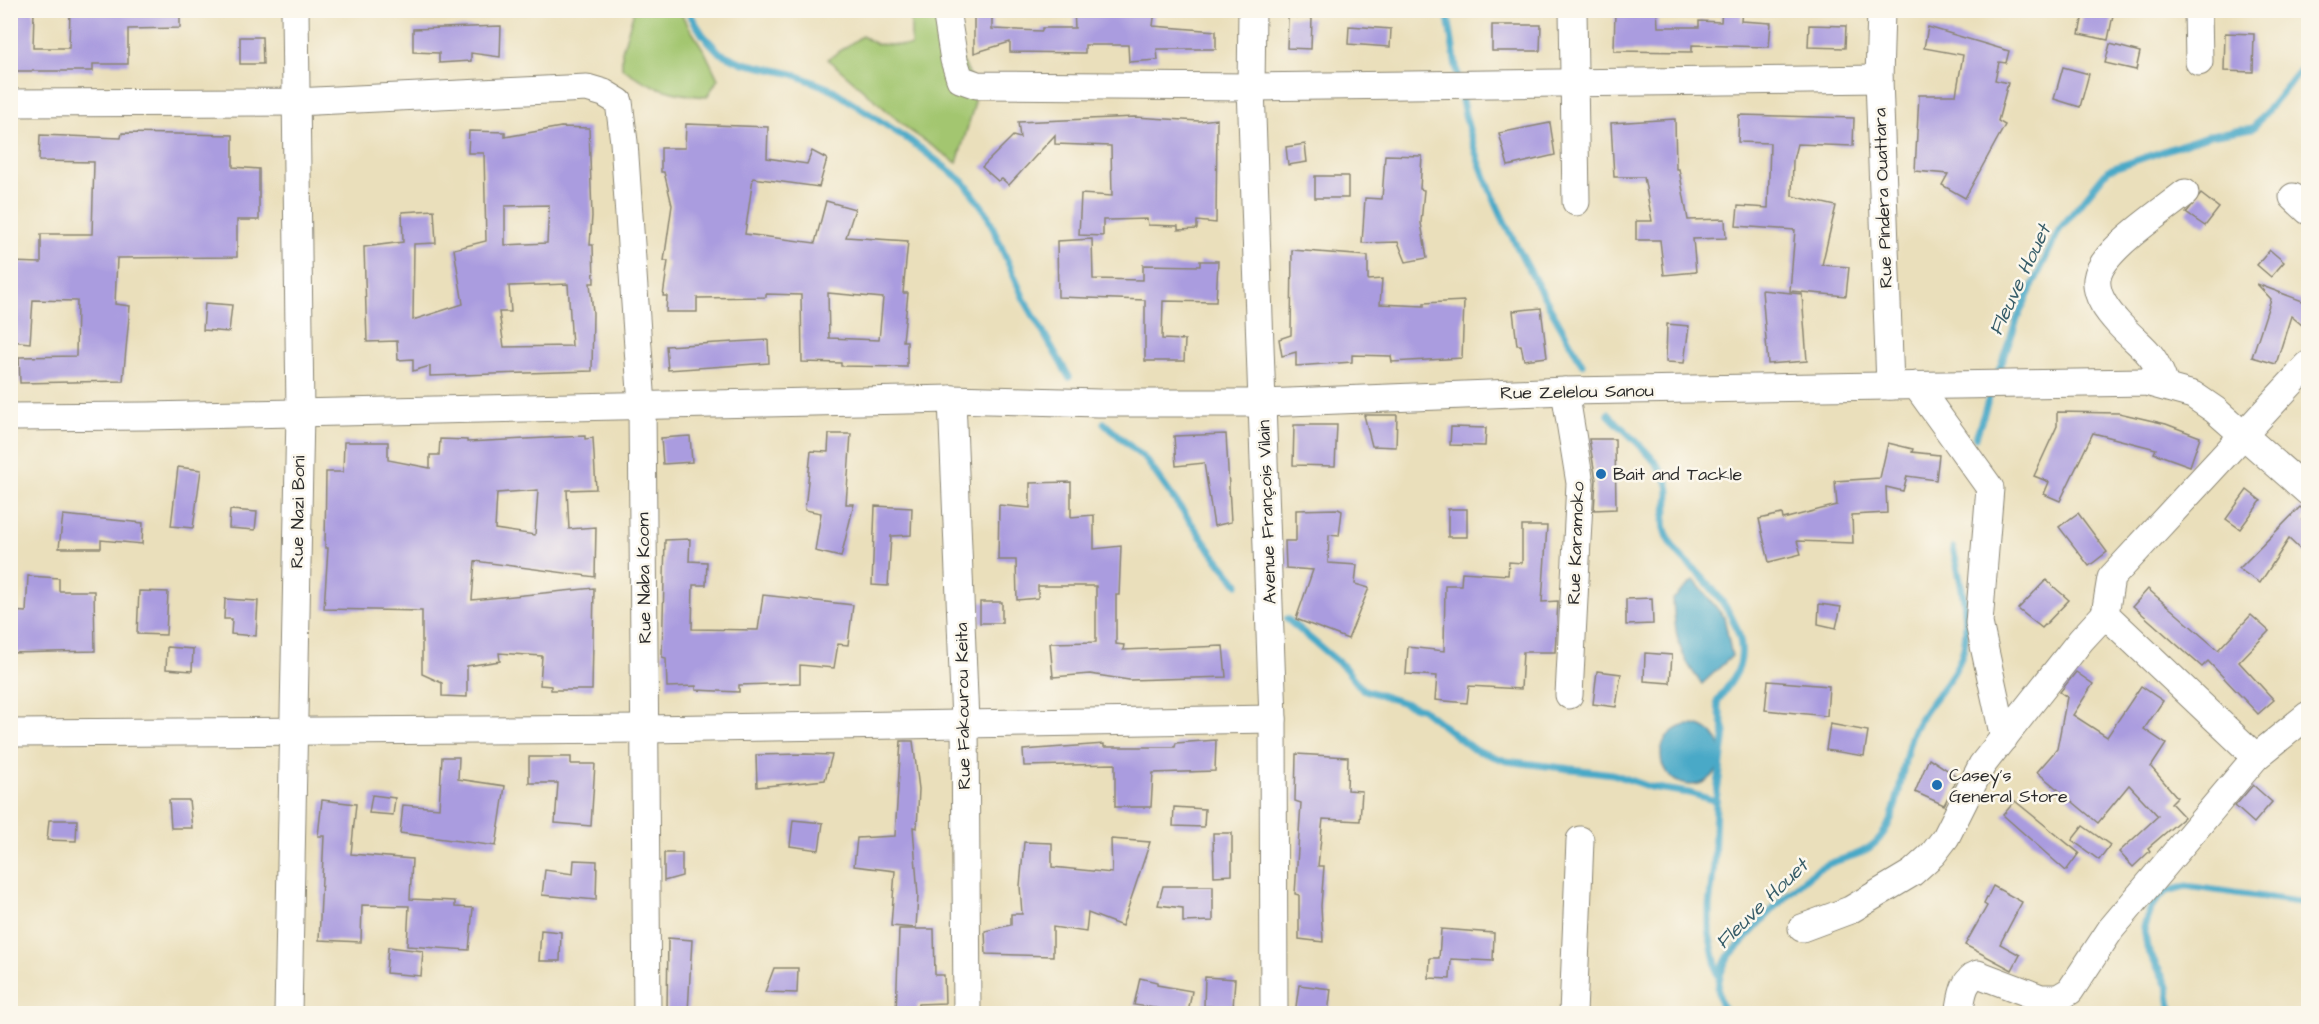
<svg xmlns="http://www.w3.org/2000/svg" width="2319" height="1024" viewBox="0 0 2319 1024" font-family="'Architects Daughter',sans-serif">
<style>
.green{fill:#a3c670;stroke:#67784e;stroke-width:1.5}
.water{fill:#48a9c7;stroke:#3a6a79;stroke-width:1.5}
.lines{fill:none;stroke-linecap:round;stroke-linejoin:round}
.stream{stroke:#48a9c7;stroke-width:7}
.building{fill:#aa9cdf;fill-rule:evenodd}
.street-casing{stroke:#8a8573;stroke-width:29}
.street{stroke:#fff;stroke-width:27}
.poi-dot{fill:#1f6fb2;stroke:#fbf7ec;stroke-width:2}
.labels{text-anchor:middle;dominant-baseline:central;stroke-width:5;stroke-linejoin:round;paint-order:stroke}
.street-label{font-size:18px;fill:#2b2b2b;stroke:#fbf7ec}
.poi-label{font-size:18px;fill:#2b2b2b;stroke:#fbf7ec;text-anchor:start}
.water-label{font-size:20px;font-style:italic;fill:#375d69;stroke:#fbf7ec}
</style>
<rect width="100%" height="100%" fill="#fbf7ec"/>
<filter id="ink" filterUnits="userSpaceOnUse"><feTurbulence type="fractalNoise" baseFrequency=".0167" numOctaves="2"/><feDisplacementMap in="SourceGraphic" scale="12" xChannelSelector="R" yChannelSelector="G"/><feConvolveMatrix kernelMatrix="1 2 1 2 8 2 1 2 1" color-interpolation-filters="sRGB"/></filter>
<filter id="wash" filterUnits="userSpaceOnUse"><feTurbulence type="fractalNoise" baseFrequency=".008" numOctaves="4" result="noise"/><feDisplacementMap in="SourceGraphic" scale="24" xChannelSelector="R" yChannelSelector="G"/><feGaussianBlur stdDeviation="1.35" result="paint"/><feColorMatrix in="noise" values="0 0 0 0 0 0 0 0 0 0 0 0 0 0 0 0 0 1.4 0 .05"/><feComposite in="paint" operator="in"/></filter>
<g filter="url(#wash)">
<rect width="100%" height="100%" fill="#eadfbb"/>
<!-- green -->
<g class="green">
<path d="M634,11H679L705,52L718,79L707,97C671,94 653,89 622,68V51Z"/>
<path d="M911,11H959L960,56L973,81L974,106L957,163L909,130L828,59L862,36L876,44L911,46Z"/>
</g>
<!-- water -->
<g class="water">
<path d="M1694,580L1724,617L1732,656L1702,684C1678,655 1675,636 1673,599Z"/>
<circle cx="1691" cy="755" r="30"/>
</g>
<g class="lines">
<!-- stream -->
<g class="stream">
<path d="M687,10L703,35L720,53L743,63L793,74L833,90L912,142L964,182L986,212L1024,299L1069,377"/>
<path d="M1447,10L1458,79"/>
<path d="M1460,90C1477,190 1534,277 1582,364"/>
<path d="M1996,379L2019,314L2059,230L2108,170L2210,135L2253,128L2308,61"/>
<path d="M1608,414C1626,433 1668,466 1669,491C1670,507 1659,518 1667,535C1672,550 1688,563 1699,574C1720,596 1750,633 1739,667C1735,679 1724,691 1717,702L1725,732L1716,801L1714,865L1709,906V934L1718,975"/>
<path d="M1104,423L1147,461L1214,555L1238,584"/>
<path d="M1976,437L1992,389"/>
<path d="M1287,619L1344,667L1362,689L1422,709L1473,749L1506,761L1613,774L1650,787L1689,793L1716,801"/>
<path d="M1726,1014C1714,994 1717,977 1728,957C1753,931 1786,893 1815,871C1835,857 1862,859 1879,839C1902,813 1900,763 1913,732C1926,701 1958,679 1964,647C1970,615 1960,579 1953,548"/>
<path d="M2172,1014L2168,987L2147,948L2144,927L2151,907L2165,892L2186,886L2299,902L2308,900"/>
</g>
</g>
<g id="blocks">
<!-- building -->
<g class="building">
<path d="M12,10H34L33,48H69L70,10H180V28L128,29V64H93V71H10Z"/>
<path d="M974,10H992V29L1042,31V28H1075L1074,10H1155L1153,26L1216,31V49H1157L1158,60L1129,62L1128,45H1085V53L1010,52V42L974,53Z"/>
<path d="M1615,10H1657L1658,27H1699V21L1721,22L1722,10H1742L1741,21L1771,23L1769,47L1692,45V52L1614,51Z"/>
<path d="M2084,10H2114L2108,40L2079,34Z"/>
<path d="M1288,17L1312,18L1311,49L1287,48Z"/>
<path d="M1492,25H1541L1540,51H1492Z"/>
<path d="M1809,25L1846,26L1845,48L1808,47Z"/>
<path d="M501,26L500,57L471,53V61L439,63V53L413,52V29Z"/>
<path d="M1349,26L1391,29L1390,47L1348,44Z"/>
<path d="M1928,27L2009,51L2006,63L1999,62L1995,80L2008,83L1998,121L2005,125L1965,198L1942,185L1948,174L1915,171L1919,95H1956L1963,55L1924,48Z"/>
<path d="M2225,33L2254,34L2253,72L2224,71Z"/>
<path d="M240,37H262L263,64H240Z"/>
<path d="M2110,44L2140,52L2136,70L2105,63Z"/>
<path d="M2063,67L2089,74L2080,107L2054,99Z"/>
<path d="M1739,115L1854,118L1853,146L1797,144L1793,160L1792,196L1836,206L1822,265L1849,267L1846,296L1790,291L1795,230L1736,226L1738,206L1768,208L1770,143L1738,142Z"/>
<path d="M1135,117L1199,121L1217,119L1216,223L1197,221V229L1178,230V226L1148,225L1147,219L1110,220H1103V236L1079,235L1081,194L1112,196L1111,146L1055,144V135L1009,185L1002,179L998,181L982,167L1013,136L1020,138L1018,122Z"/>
<path d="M1675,119L1676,169H1679L1688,220L1725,219L1726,238L1693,239L1696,272L1664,275L1660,240H1636V221H1652L1644,177H1614L1611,123Z"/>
<path d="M1550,123L1555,155L1508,166L1499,133Z"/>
<path d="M686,124L768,127L767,158L807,164L812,151L827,159L819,187L753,178L745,234L815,243L826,201L855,209L846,237L908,241L903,293H908L903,341H907V367L841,366V363L802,362L801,295L766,294V297L697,298V312H666L667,296H663L668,261H664L672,205L664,172H661V148H685ZM828,293L883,298L879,340L829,338Z"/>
<path d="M561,127L589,128L592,216L590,245H593L594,283H590L593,313L592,371L430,376V366L413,371V359L398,360L397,341L367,342L364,247L403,242L402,212L434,210L436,243L414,244L413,320L463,304L454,249L486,241L484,153H468L469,131L505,132V137ZM549,205L547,243L505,245V206ZM568,284L572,346L504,347L499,312H511L509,286Z"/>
<path d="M122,133L233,135V167L259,169V220H237V257L117,258L115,304L130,306L123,381L20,383L19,357L76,356L77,301L33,300L30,343L10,341V262L41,263V234H92L94,162L39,161L40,135L121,138Z"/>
<path d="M1305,144L1307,162L1288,165L1286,147Z"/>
<path d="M1385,155L1422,156L1420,189L1424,190L1421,223L1427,258L1406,262L1398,242L1362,243L1365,198L1382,199Z"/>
<rect x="1315" y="176" width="33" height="22"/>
<path d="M2201,194L2219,208L2205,226L2186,213Z"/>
<path d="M1092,239L1093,279L1143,280V265L1200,266V261H1218L1216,302L1163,301L1162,339L1185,340L1184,361H1145V300L1058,297L1057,241Z"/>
<path d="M1292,250L1368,256V280L1382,279L1380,304L1424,306V303L1464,301L1462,358L1392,362L1391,356L1352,355V362L1296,366V352L1282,356L1279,339L1291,335Z"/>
<path d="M2270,250L2284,262L2271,277L2257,265Z"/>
<path d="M2257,284L2308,303V330L2291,316L2276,364L2252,357L2271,299Z"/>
<path d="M1762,290L1802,294L1807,361L1768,364Z"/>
<path d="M205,303L232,305L229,332L203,330Z"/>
<path d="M1541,308L1547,357L1524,360L1521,345H1517L1513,311Z"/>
<path d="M1667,324L1689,326L1684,363L1666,362Z"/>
<path d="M768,340L769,363L668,370L666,346Z"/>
<path d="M2057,412L2119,413L2166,424L2200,437L2190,466L2154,453L2156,449L2093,433L2060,501L2044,494L2049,482L2034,476L2057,426Z"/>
<path d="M1364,415H1397L1396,447L1372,446Z"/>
<path d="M1294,425H1337L1335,466L1293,465Z"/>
<path d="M1451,427L1486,428L1485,446L1450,445Z"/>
<path d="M829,434H851L846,504H854L841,557L815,551L821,513L805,510L811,451L828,452Z"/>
<path d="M1226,434L1231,522L1214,526L1204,463L1176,466L1174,436Z"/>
<path d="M585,436V439L593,438L596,489L567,490L569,529L596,527L595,577L475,561L472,600L594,588L592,690H551V686L540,685L542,656L499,653L500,661L467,666V697L442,696V683L422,674V611L324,609L328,548H325L326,472H343L344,442H388V460L430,468V455H439L440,439L467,440V442ZM538,490L535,535L495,529L497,493Z"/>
<path d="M690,436L692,462L663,464L661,438Z"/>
<path d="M1589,439H1615L1616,509L1594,510L1596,480Z"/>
<path d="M1888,443L1913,449L1912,452L1939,455L1936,480L1907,476L1903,491L1886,487L1887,513L1852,515L1853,543L1797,541L1801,554L1769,562L1759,519L1782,514L1783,519L1837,505L1835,481L1880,478Z"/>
<path d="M178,467L201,470L193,528L171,526Z"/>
<path d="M1071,482V517L1094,515V549L1121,546L1119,595H1116V644L1124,645L1123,650L1223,646L1226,677L1129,680L1090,674L1053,677L1050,643L1096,642V586H1038V598L1017,600L1016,560H998L999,505L1030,508V483Z"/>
<path d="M2247,490L2261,501L2240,529L2226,519Z"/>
<path d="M875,506L912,508L911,535L891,536L888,586L872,585Z"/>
<path d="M2300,507L2307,513L2302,520L2308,526V557L2289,539L2260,583L2239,569Z"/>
<path d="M1338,509L1342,511L1339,536L1329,535L1328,563L1357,565L1355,584L1369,588L1348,639L1296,619L1313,570L1286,568L1285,541H1296V510Z"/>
<rect x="1448" y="509" width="19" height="28"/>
<path d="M230,510L257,512L255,530L229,528Z"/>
<path d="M2078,513L2107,552L2089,566L2059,527Z"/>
<path d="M63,515L143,523L142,544L101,540V548H59Z"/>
<path d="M1522,526H1547L1542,602L1558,601L1555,652H1523L1521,689L1469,686L1467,703L1435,700L1437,676L1406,674L1408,647L1444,651L1445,585H1461L1462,572L1508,575L1509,562L1522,563Z"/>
<path d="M690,539L689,561L707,562L706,585H693L692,629L758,630L763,595L853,605L848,645L838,644L834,668L800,665V683L739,685V692L696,690V686L667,687L666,658L662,657L665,540Z"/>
<path d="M28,576L59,578V591H94L95,651L10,653V611L26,612Z"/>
<path d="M2046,580L2069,600L2042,628L2018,609Z"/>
<path d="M2148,589L2218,650L2251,615L2269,631L2239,662L2274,700L2258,714L2208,661L2202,667L2133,606Z"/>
<path d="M139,591L168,592L166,635L137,634Z"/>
<path d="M1652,598L1653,624L1626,625V599Z"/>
<path d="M225,599L258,601L256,636L231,634L232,619H224Z"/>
<rect x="980" y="602" width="22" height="21"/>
<path d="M1819,604L1841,607L1836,628L1818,624Z"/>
<path d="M167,647L193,649L192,671L166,669Z"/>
<path d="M1645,653L1672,655L1670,683L1644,681Z"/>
<path d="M1597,671L1621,674L1616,707L1593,704Z"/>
<path d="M2076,672L2093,684L2073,715L2107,737L2141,686L2163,701L2144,729L2166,744L2151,767L2177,797L2171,803L2184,817L2148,848L2150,851L2133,867L2119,852L2158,816L2129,785L2098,823L2037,772L2057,749L2067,697L2060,692Z"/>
<path d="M1768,681L1829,686L1827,716L1765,710Z"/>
<path d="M1830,724L1868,731L1864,756L1826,750Z"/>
<path d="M1216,740L1215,771L1153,773L1151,807H1115V764L1024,766L1023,750L1104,744V747H1175L1176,743Z"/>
<path d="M901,741H913L919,789L917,828L913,827L918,896L916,928L891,926L895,871L854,866L857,838L895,836Z"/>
<path d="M804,754L832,755L825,780L757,787L756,755Z"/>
<path d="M1296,754L1348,757L1347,790L1362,791L1360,821L1323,819L1318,866H1324L1321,906L1323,942L1299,939V895L1295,894L1301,803L1295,801Z"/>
<path d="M442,757H459L458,779L505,786L496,846L400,833L403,805L439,808Z"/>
<path d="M529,757H571V764H595L591,826L555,823L558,783H529Z"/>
<path d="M1929,758L1958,777L1944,805L1915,792Z"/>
<path d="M2253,785L2272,802L2254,823L2235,806Z"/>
<path d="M372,795L395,798L393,815L369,813Z"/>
<path d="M169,800H189L192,828H171Z"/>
<path d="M322,800L356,804L351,854L412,859L410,899L455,901V907L473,908L469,950L407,946L409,906L362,905L361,942L319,940L324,836H318Z"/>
<path d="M2015,801L2079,853L2066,871L2003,815Z"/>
<path d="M1174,807L1205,809L1204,827L1173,826Z"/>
<path d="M49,820H77L76,841L47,840Z"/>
<path d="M793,820L823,823L819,850L790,846Z"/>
<path d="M2083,826L2110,845L2099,860L2072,840Z"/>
<path d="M1213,833H1232V875L1214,876Z"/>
<path d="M1111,839L1150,842L1122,926L1088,913L1086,932L1053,927V956L986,954L985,931L1011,925V914H1022L1020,886L1024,842L1052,843V867L1112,873Z"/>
<path d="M664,853H682V876L664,881Z"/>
<path d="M574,860L597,861L596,900L542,895L545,870L573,874Z"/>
<path d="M1163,886H1213V921L1183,922V908L1158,905Z"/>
<path d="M1993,886L2022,902L2000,944L2020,955L2012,970L1965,945L1987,906L1984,904Z"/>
<path d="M899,929H934L935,975H944L945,1003L918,1004L917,1014L896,1013Z"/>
<path d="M1441,929L1494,933L1493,961L1451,959L1450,979L1429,978L1430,958H1439Z"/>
<path d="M541,930L561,932L560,961H539Z"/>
<path d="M668,938L692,940L688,1012L667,1011Z"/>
<path d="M388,947L423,951L421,976L386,973Z"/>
<path d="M774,968H798L797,993L765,992Z"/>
<path d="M1205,977L1235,979L1233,1008L1204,1006Z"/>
<path d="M1140,978L1157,982V985L1192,991L1188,1013L1134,1005Z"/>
<path d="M1299,985L1331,989L1328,1014H1295Z"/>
</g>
</g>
</g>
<g filter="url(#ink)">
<use href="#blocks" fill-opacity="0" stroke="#8a8573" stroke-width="1.5"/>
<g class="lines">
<defs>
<g id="street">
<path d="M946,10L954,60L960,79L977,85L1251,87L1879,79"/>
<path d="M1252,10L1251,87L1273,719L1274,1014"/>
<path d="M1573,10L1576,202"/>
<path d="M1881,10L1879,79L1890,386"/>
<path d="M2198,10L2199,62"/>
<path d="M10,103L295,102L587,88L604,93L619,102L624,142L642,406L647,1014"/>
<path d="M2293,197L2308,211"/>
<path d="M1916,385L1990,488L1979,623L2004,738"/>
<path d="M2165,385C2153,349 2142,349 2119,324C2108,312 2095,296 2097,279C2100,251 2163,211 2185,193"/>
<path d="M1565,391L1580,483L1569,695"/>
<path d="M952,399L965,722L967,1014"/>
<path d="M10,417L148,416L952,399L1098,403H1264L1565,391L2146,382L2193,395L2215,410L2308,492"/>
<path d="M10,733L646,729L1273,719"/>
<path d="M2256,757L2105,614L2111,578L2308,365"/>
<path d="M1802,928L1850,910L1912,873L1933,854L1946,837L1982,765L2081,640L2105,614"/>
<path d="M288,1014L300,413L295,10"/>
<path d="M1573,1014L1580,840"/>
<path d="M1959,1014C1962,999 1962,980 1978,974L2041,998H2058L2070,991L2111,929L2256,757L2308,715"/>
</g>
</defs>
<!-- street casing -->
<use href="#street" class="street-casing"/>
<!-- street -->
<use href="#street" class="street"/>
</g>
</g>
<!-- markers -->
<g class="poi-dot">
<circle cx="1601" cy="474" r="6"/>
<circle cx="1937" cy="785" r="6"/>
</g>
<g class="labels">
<!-- street labels -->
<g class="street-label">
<text transform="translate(1883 198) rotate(-92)">Rue Pindera Ouattara</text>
<text transform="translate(1577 392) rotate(-1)">Rue Zelelou Sanou</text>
<text transform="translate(298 512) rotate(-89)">Rue Nazi Boni</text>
<text transform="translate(1267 512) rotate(-92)">Avenue François Vilain</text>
<text transform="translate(1576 543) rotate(-88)">Rue Karamoko</text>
<text transform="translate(644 578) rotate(-91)">Rue Naba Koom</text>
<text transform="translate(963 706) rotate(-91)">Rue Fakourou Keita</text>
</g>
<!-- poi labels -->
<g class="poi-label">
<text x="1613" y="474">Bait and Tackle</text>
<text x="1949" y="775">Casey's<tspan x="1949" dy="21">General Store</tspan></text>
</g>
<!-- water labels -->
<g class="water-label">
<text transform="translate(2020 280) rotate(-65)">Fleuve Houet</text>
<text transform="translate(1762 904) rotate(-44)">Fleuve Houet</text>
</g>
</g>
<!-- margin -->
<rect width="2319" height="1024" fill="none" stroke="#fbf7ec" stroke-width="36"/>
</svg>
